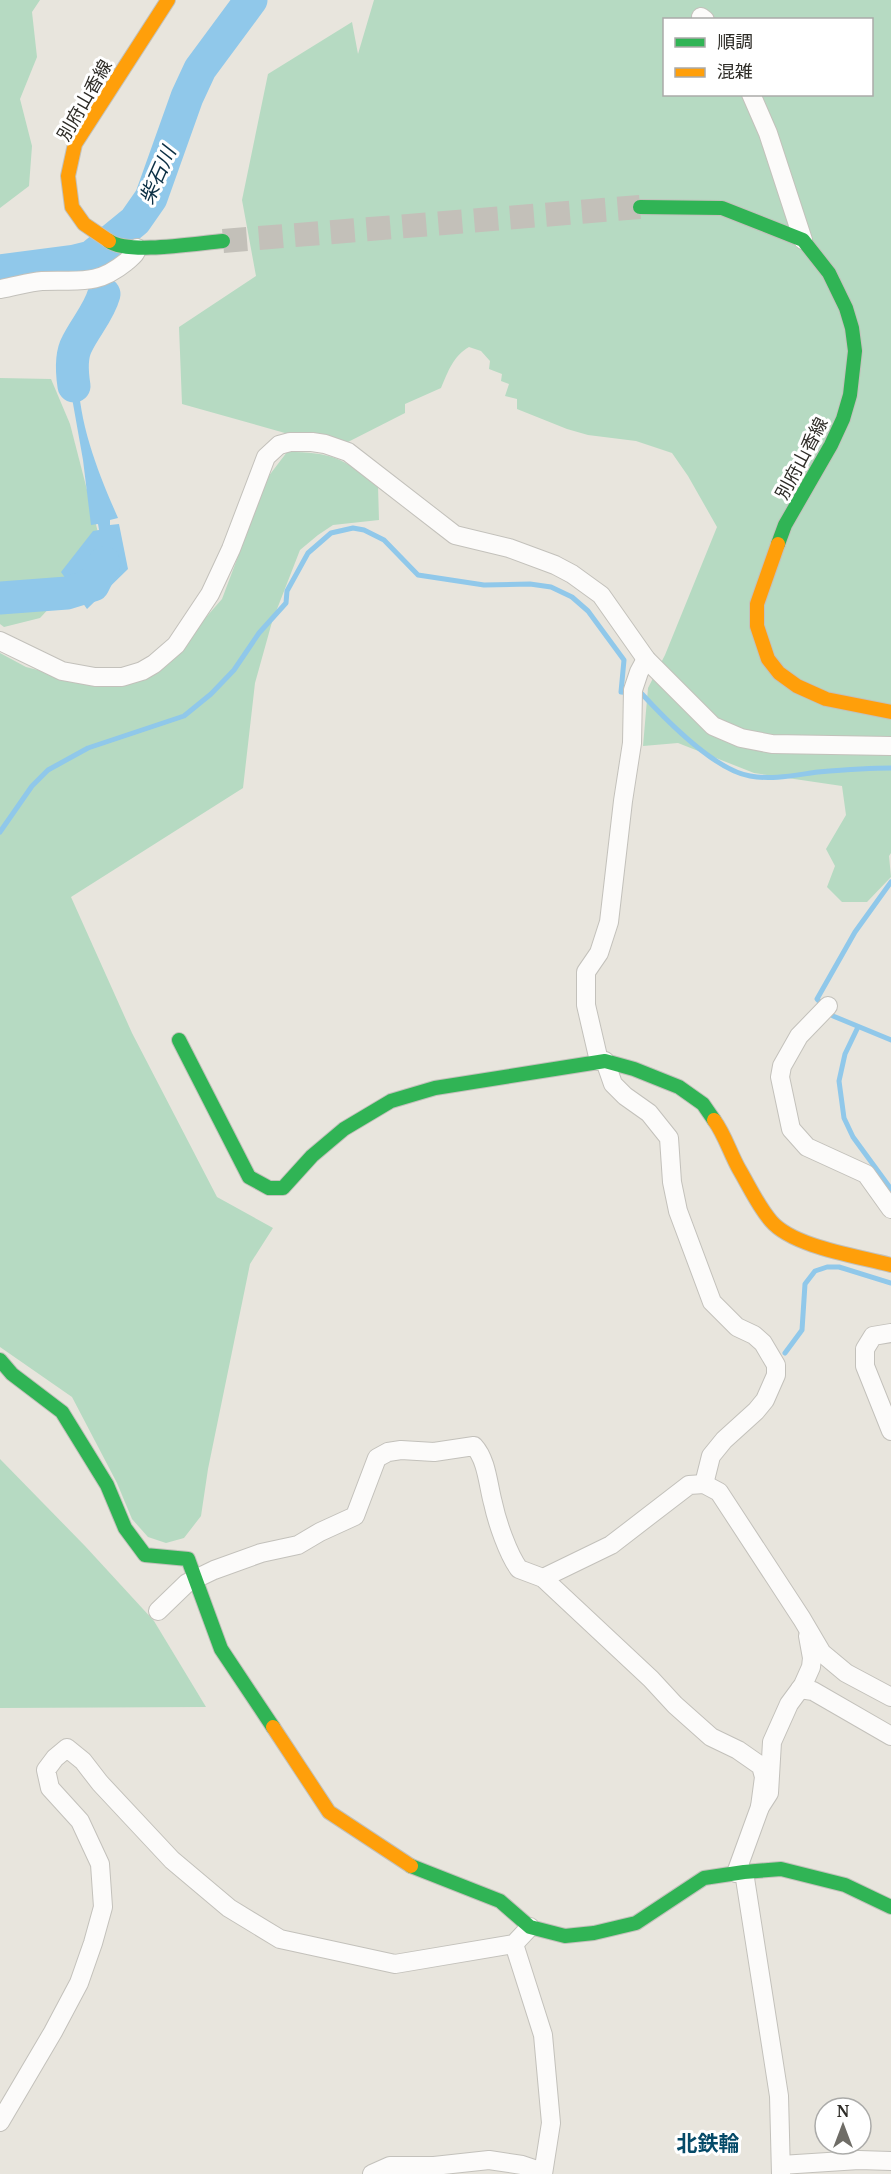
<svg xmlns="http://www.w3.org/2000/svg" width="891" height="2174" viewBox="0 0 891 2174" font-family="'Noto Serif','Noto Sans JP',serif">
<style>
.green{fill:#b6dac2;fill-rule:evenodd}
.water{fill:#90c8ea}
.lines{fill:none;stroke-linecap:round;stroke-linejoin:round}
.stream{stroke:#90c8ea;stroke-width:5}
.river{stroke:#90c8ea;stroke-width:33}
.secondary-tunnel{stroke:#c3c0b9;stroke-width:24;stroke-dasharray:24 12;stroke-linecap:butt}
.street-casing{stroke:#c3c1bb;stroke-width:20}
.fast-casing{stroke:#c3c1bb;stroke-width:16}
.slow-casing{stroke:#c3c1bb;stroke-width:16}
.street{stroke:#fcfbfa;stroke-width:18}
.fast{stroke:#30b455;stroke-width:14}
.slow{stroke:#ff9f0a;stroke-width:14}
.labels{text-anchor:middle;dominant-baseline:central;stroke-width:6;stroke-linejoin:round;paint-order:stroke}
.street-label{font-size:18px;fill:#2e2c27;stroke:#fff}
.water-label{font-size:20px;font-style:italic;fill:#0b2f44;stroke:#fff}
.quarter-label{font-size:21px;font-weight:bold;fill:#054a68;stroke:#fff}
</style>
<rect width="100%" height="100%" fill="#e8e5dd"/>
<!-- green -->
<g class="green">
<path d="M0,0H40L32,12L37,57L20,99L32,146L29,186L0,208Z"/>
<path d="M374,0H891V853L889,856L891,877L867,902H842L827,887L835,866L826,849L846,815L842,786L754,773L678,743L643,746L648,688L665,655L717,527L688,476L672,453L636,441L588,435L567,429L517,409V399L505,396L509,384L501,381L502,374L489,369L490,361L481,351L469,347C453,356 448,372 441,388L405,404V413L346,443L292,435L182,404L179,327L256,276L242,200L268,74L352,22L358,54ZM664,20H872V94H664Z"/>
<path d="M0,378L51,379L70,424L101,544L80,575L40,618L4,627L0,624Z"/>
<path d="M287,452C332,452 343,458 378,486L379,520L333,525L318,535L300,550L272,622L255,683L243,788L71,897L132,1033L217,1197L273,1228L250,1264L208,1469L201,1516L184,1538L166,1543L148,1537L132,1519L117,1483L72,1397L0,1347V653L26,667L104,687L159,671L222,599L268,477Z"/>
<path d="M0,1459L85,1546L154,1621L206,1707L0,1708Z"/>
</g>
<!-- water -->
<path class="water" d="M77,341L80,342C76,353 77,363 78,375C79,425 98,472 118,518L110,520V525L119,524L128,569L87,609L61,572L93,531L99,530L98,524L91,525L83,460L69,381L68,364L70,351Z"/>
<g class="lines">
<!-- stream -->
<g class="stream">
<path d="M0,832L32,786L48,770L88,748L184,716L211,694L234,670L259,633L286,603L287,591L308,553L331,533L353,528L364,530L384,540L418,575L484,585L530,584L551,587L572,597L588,611L624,660L621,692L642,694C666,720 714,770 750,776C773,780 795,775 818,772C842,770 866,768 891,768"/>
<path d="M891,882L855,932L817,999L833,1016L891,1040"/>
<path d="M858,1027L845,1054L839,1081L844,1118L853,1137L891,1189"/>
<path d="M785,1353L802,1330L805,1284L815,1271L827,1267H839L891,1283"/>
</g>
<!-- river -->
<g class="river">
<path d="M0,271L75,261L91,257L135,221L151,198L187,97L200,69L251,0"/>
<path d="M74,386C72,373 71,355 77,344C86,326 99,312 104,294"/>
<path d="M0,598L67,593L93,585L104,563"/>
</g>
<!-- secondary-tunnel -->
<path class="secondary-tunnel" d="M223,241L640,207"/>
<defs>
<g id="street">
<path d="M701,17L705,20"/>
<path d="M751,94L768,133L803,240"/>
<path d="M0,289C14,287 28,282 42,281C78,279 95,287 126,262C131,257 136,255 137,248"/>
<path d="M0,641L62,671L95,677H122L142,671L154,664L176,645L210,594L231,549L266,457L279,445L290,442H312L325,444L348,452L455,535L509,548L555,565L572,574L601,595L646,659L713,726L741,738L772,744L891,746"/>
<path d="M828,1006L799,1036L782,1066L780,1077L791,1129L807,1147L866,1174L891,1209"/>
<path d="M599,1061L586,1005V972L599,953L609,922L623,801L632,743L633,690L639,672L646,659"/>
<path d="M605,1061L613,1084L625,1096L649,1113L669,1138L672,1182L678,1211L712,1302L737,1327L754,1335L763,1343L776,1365V1375L765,1400L756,1411L724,1440L711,1456L704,1484"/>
<path d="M891,1333L873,1336L865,1349V1366L891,1431"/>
<path d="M543,1578L611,1545L689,1485L704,1484L719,1492L802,1619L822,1653L846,1673L891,1697"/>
<path d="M158,1611L187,1583L214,1570L261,1553L298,1545L320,1532L355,1516L377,1458L388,1452L401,1450L434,1452L474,1446C487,1460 488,1485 493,1503C497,1522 508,1554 519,1569L543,1578L651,1679L675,1705L711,1737L738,1750L761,1766L764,1777L760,1807"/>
<path d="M800,1689L813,1691L891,1736"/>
<path d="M744,1872L779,2096L781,2174"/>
<path d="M736,1873L760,1807L769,1793L772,1742L789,1704L803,1685L811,1667L812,1658L808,1636"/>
<path d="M514,1944L543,2035L551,2123L543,2174"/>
<path d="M0,2122L53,2032L79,1983L93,1943L103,1907L100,1864L80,1821L50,1788L46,1770L55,1758L67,1748L83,1761L100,1783L172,1860L229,1908L280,1939L395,1964L514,1944L530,1927"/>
<path d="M781,2165L859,2160L891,2161"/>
<path d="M372,2174L390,2166H434L489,2160L522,2165L543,2172"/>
</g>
<g id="fast">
<path d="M640,207L722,208L803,240L829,273L846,308L852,328L855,351L850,395L843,419L831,445L785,525L778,544"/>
<path d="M109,241C128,255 198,243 223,241"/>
<path d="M179,1040L249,1177L269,1188H283L312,1156L344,1129L391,1101L435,1088L605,1061L634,1069L679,1087L703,1104L714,1120"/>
<path d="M0,1360L12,1374L62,1412L107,1485L125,1528L145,1555L188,1559L221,1649L273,1727"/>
<path d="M411,1866L500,1901L530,1927L565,1936L594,1933L636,1923L704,1878L744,1872L781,1869L845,1885L891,1907"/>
</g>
<g id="slow">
<path d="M109,241L84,224L72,207L68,176L75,144L168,0"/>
<path d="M778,544L757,604V626L768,659L779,673L797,686L826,699L891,712"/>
<path d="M714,1120C725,1135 730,1153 739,1169C749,1186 758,1206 771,1221C793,1247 858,1256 891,1265"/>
<path d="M273,1727L329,1812L411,1866"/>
</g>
</defs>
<!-- street casing -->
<use href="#street" class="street-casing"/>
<!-- fast casing -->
<use href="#fast" class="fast-casing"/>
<!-- slow casing -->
<use href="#slow" class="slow-casing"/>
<!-- street -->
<use href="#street" class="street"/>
<!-- fast -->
<use href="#fast" class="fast"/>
<!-- slow -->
<use href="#slow" class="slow"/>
</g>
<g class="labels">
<!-- street labels -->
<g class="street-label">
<text transform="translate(84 100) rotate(-60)">別府山香線</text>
<text transform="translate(801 458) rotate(-62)">別府山香線</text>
</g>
<!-- water labels -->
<g class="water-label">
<text transform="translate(157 175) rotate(-66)">柴石川</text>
</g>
<!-- quarter labels -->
<g class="quarter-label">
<text x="708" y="2143">北鉄輪</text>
</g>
</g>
<!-- legend -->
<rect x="663" y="18" width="210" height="78" fill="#ffffff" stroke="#ababa9" stroke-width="1.5"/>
<rect x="675" y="38" width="30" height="9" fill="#30b455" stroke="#ababa9" stroke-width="1.5"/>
<text x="717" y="48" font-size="18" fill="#2e2c27">順調</text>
<rect x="675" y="68" width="30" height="9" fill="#ff9f0a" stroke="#ababa9" stroke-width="1.5"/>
<text x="717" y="78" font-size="18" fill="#2e2c27">混雑</text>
<!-- north arrow -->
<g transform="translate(843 2126)"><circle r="28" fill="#ffffff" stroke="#ababa9" stroke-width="1.5"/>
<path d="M0-4.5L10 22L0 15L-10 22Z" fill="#6f6d67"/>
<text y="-9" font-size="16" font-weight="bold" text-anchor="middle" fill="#2e2c27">N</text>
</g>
</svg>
